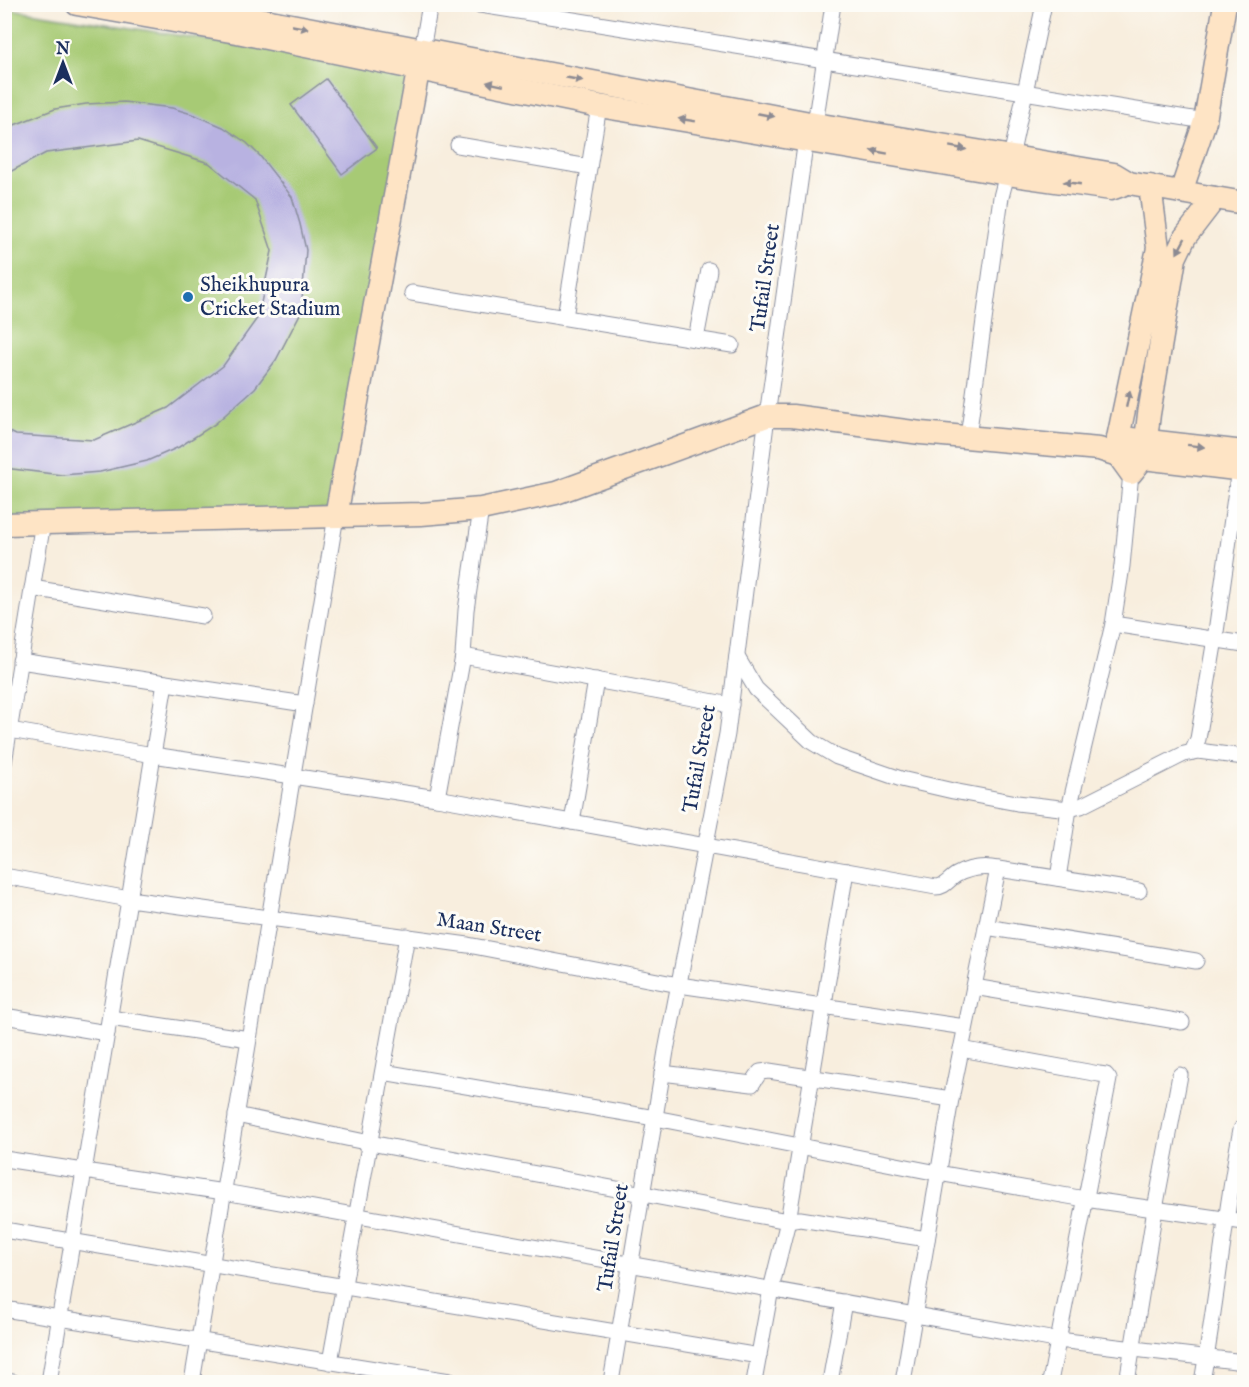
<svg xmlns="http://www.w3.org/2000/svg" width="1249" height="1387" viewBox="0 0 1249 1387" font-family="'IM FELL English',serif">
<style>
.green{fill:#a7ca74;stroke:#617c69;stroke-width:1.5}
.building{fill:#b8b2e1}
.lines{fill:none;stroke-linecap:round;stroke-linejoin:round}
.street-casing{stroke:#8a8e9e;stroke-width:17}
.secondary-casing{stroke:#8a8e9e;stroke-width:25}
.street{stroke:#fff;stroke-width:15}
.secondary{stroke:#fee4c5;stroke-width:22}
.oneway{fill:#8c8a92}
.poi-dot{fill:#1f6fb2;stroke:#fdfcf7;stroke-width:2}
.labels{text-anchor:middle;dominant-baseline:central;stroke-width:6;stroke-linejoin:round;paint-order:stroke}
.street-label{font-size:21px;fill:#1b2f5e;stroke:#fdfcf7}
.poi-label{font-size:21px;fill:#1b2f5e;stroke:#fdfcf7;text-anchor:start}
</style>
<rect width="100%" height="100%" fill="#fdfcf7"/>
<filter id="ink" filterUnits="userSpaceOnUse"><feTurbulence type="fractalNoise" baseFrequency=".0167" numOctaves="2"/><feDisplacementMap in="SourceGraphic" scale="12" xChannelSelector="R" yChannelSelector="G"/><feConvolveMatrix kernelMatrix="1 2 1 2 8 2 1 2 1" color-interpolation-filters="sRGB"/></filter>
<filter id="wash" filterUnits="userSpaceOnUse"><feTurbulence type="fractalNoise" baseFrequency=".008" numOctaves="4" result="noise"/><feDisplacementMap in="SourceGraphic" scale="24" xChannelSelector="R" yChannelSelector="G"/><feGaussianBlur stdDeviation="1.35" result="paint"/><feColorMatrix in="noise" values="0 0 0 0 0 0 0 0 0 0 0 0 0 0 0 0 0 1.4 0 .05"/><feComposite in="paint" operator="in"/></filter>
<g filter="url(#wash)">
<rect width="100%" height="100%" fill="#f8eede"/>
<!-- green -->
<path class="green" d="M4,8L400,70L413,85L332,510L5,518Z"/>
<g id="blocks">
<!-- building -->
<g class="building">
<path d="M326,79L377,148L342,174L291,105Z"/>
<path d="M124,102L172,108L195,115L223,127L247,143L260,156L292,197L300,224L306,250L301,312L276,360L255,388L215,424L179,447L147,461L100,472L62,475L4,468V429L16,435L94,440L168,408L223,366L258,317L272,251L255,200L209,163L138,141L46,153L4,175V129L55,109L86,104Z"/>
</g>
</g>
</g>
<g filter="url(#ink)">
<use href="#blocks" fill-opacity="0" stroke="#8a8e9e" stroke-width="1.5"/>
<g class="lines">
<defs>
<g id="street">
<path d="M474,4L1205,121"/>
<path d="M422,50L430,4"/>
<path d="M815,124L833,4"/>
<path d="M458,145L589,167"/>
<path d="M1011,157L1044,4"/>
<path d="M412,293L732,345"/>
<path d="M565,317L599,106"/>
<path d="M696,339L709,270"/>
<path d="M968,437L1001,197L1007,174"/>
<path d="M32,588L203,616"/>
<path d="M1113,624L1244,644"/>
<path d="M463,656L731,705"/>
<path d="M737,657L756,689L812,742L837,757L901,779L953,791L1017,803L1069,809L1081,806L1184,754L1198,751L1244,757"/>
<path d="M20,661L305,704"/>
<path d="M4,729L153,755L437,798L936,887C945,887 948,880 956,875C969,868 984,866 998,869"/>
<path d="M1192,752L1198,739L1215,639L1239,469"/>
<path d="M4,763L43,522"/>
<path d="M437,798L463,656L466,610L481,509"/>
<path d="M572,822L596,680"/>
<path d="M4,876L129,899L468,945L679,985L965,1027"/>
<path d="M1058,878L1069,809L1113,624L1122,566L1131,473"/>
<path d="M986,927L1196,961"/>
<path d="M974,987L1182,1022"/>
<path d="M4,1016L107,1033"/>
<path d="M110,1018L249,1039"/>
<path d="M961,1049L1099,1074L1106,1075L1109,1079L1050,1382"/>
<path d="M383,1072L655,1118L938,1173L1085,1199L1244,1222"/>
<path d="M662,1073L752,1084L760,1072L769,1071L951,1099"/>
<path d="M236,1115L370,1143L788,1221L800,1219L927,1239"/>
<path d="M4,1159L224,1192L1050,1339L1244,1362"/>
<path d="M4,1230L759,1356"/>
<path d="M4,1309L456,1382"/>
<path d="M330,1362L407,936"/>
<path d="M4,1381L13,1382"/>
<path d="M49,1382L165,683"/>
<path d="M192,1382L336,516"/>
<path d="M611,1382L666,1051L727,734L767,416L806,139"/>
<path d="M754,1382L771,1289L788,1221L846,871"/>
<path d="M830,1382L844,1302"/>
<path d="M903,1382L951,1099L998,869L1139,891"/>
<path d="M1127,1382L1155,1209L1180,1075"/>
<path d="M1202,1382C1217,1298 1225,1213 1241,1129"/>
</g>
<g id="secondary">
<path d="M77,4L242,33L599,106L1007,174L1111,189L1122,185"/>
<path d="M180,4L815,124L1114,174L1129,183L1244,203"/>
<path d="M1150,186L1158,248L1118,438V455L1131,473L1144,457L1149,414L1175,258L1185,237L1215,198"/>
<path d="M1181,192L1205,121L1225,4"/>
<path d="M1131,439L1244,452"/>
<path d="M336,516L421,55"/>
<path d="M4,524L421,514L481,509L556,493L767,416H792L921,433L1099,449L1118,455L1244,470"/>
</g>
</defs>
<!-- street casing -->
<use href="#street" class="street-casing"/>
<!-- secondary casing -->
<use href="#secondary" class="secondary-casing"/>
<!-- street -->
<use href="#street" class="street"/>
<!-- secondary -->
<use href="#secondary" class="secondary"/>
</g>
<!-- one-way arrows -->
<defs><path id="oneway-solid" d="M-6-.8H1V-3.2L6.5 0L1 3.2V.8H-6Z" transform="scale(1.5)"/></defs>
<g class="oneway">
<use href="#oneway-solid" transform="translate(300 27) rotate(11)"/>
<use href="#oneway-solid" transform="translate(574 79) rotate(11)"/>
<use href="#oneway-solid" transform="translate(495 84) rotate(-168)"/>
<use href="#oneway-solid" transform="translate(766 115) rotate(11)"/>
<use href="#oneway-solid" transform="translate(687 120) rotate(-171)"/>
<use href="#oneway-solid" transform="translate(958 148) rotate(10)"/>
<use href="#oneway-solid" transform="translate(879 152) rotate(-170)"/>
<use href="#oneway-solid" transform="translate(1072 183) rotate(-172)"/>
<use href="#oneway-solid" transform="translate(1181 246) rotate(118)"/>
<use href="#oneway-solid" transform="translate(1128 399) rotate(-78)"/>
<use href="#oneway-solid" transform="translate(1196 446) rotate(7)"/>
</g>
</g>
<!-- markers -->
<circle class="poi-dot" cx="188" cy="297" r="6"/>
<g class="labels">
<!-- street labels -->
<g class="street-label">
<text transform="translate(766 278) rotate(-82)">Tufail Street</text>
<text transform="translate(700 759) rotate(-80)">Tufail Street</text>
<text transform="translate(489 928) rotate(9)">Maan Street</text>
<text transform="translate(614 1238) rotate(-81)">Tufail Street</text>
</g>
<!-- poi labels -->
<g class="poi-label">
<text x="200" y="285">Sheikhupura<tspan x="200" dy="24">Cricket Stadium</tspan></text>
</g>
</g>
<!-- margin -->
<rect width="1249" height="1387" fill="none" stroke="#fdfcf7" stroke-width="24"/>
<!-- north arrow -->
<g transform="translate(63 63)" stroke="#fdfcf7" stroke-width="4.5" paint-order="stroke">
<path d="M0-4.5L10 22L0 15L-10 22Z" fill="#1b2f5e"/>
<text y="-9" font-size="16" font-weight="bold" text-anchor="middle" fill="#1b2f5e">N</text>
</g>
</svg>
